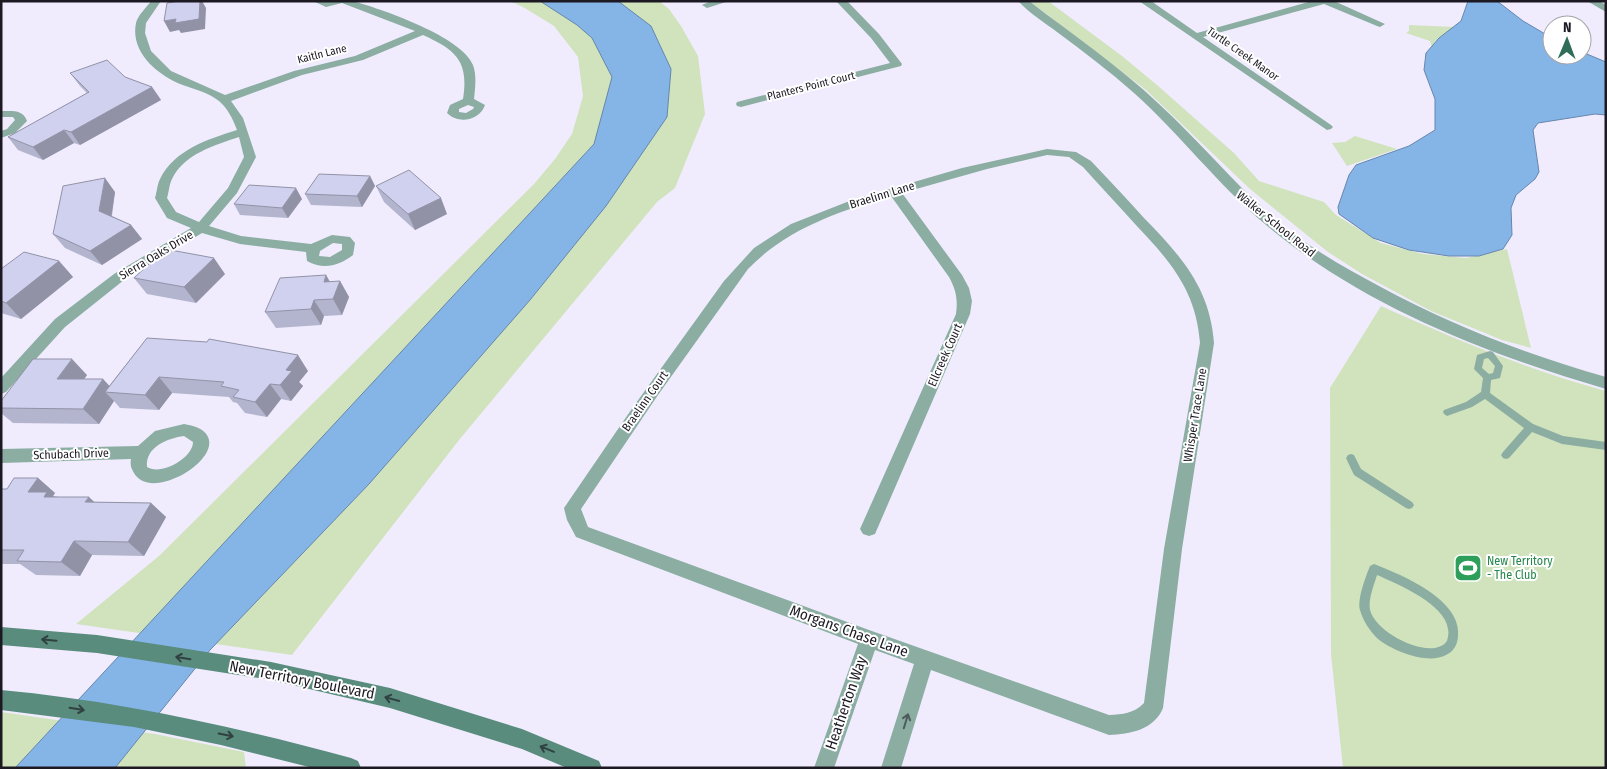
<svg xmlns="http://www.w3.org/2000/svg" width="1607" height="769" viewBox="0 0 1607 769" font-family="'Fira Sans Condensed',sans-serif">
<style>
.green{fill:#d0e3bc}
.water{fill:#85b5e7;stroke:#6686ac}
.lines{fill:none;stroke-linecap:round;stroke-linejoin:round}
.service{fill:#8bada2;fill-rule:evenodd}
.minor{fill:#8bada2;fill-rule:evenodd}
.tertiary{fill:#8bada2;fill-rule:evenodd}
.secondary{fill:#598c7d;fill-rule:evenodd}
.wall{fill:#b3b4ce}
.shaded-wall{fill:#9292a7}
.building{fill:#d0d1ef;stroke:#9292a7}
.oneway{stroke:#314142}
.oneway2{stroke:#4e5c5c}
.labels{text-anchor:middle;dominant-baseline:central;stroke-width:4;stroke-linejoin:round;paint-order:stroke}
.far-street-label{font-size:11px;fill:#1c1923;stroke:#fff}
.street-label{font-size:12px;fill:#1c1923;stroke:#fff}
.leisure-label{font-size:12px;fill:#27864d;stroke:#fff;text-anchor:start}
.near-street-label{font-size:15px;fill:#1c1923;stroke:#fff}
</style>
<rect width="100%" height="100%" fill="#f0ecfe"/>
<!-- green -->
<g class="green">
<path d="M510,1H659L669,9L681,26L698,56L705,114L675,188L657,202L459,440L292,655L76,624L159,556L534,184L555,159L572,134L583,96L578,57L554,26L523,7Z"/>
<path d="M1029,1H1048L1122,56L1157,85L1234,153L1259,181L1324,202L1336,215L1381,243L1423,254L1466,258L1507,249L1531,348L1502,340L1431,311L1362,274L1328,252L1250,189L1146,90Z"/>
<path d="M1409,25L1455,27L1435,41L1432,48L1430,41L1406,33L1409,31Z"/>
<path d="M1355,136L1397,149L1347,166L1332,143L1345,142Z"/>
<path d="M1381,306C1457,340 1526,369 1606,391V768H1343L1331,654L1330,388Z"/>
<path d="M1,712L155,734L244,752L246,768H1Z"/>
</g>
<!-- water -->
<g class="water">
<path d="M540,1H618L651,26L671,69L667,117L606,206L530,300L369,484L210,650L115,768H15L594,144L612,77L592,38L577,25Z"/>
<path d="M1468,1H1497L1523,21L1552,38V55H1582V52L1606,62V115L1595,114L1538,123L1533,130L1539,172L1535,179L1516,195L1511,208L1512,235L1503,249L1479,256H1449L1409,250L1373,238L1339,214L1338,207L1349,175L1356,165L1409,146L1435,130V99L1424,70L1426,53L1439,38L1461,21Z"/>
</g>
<g class="lines">
<!-- service -->
<g class="service">
<path d="M1490,351L1493,352L1503,366L1500,378L1491,380L1490,393L1533,424L1563,436L1606,442V450L1562,444L1532,432L1509,458L1506,459L1503,458L1501,455L1503,452L1524,428L1485,399L1472,407L1447,416L1444,414L1443,412L1444,410L1466,402L1481,392L1483,378L1474,369L1477,355ZM1488,358L1495,366L1493,373L1489,374L1482,368L1484,359Z"/>
<path d="M1351,454L1354,455L1361,469L1412,502L1414,505L1412,508L1409,509L1406,508L1354,475L1346,458L1348,455Z"/>
<path d="M1374,564C1402,575 1463,600 1458,637C1457,645 1454,651 1446,655C1428,665 1393,651 1378,639C1370,631 1363,621 1360,610C1357,599 1366,576 1370,566ZM1377,575C1398,584 1445,604 1448,629C1449,633 1448,637 1447,641C1445,643 1444,645 1441,646C1421,656 1375,631 1370,610C1368,599 1374,585 1377,575Z"/>
</g>
<!-- minor -->
<g class="minor">
<path d="M151,1H161L146,23L145,33L151,51L171,71L225,95L294,71L355,56L415,31L342,3L326,7L313,1C327,1 343,0 356,2C384,10 462,37 473,65C477,76 475,88 474,99L485,105C480,120 459,125 447,113L450,105L463,99C469,61 456,50 423,35L363,60L302,75L231,101L243,118L256,157L237,193L209,226L241,236L311,244L332,235L350,237L355,243L353,255C339,266 323,270 307,261L306,252L240,244L202,233L124,280L65,327L6,392L1,394V378L55,319L114,274L191,228L167,218L155,198C157,192 157,185 160,179C174,150 208,139 237,130C233,119 228,109 219,101C208,92 193,89 180,84C157,74 130,52 136,23C138,15 146,8 151,1ZM468,105L474,107L473,109L466,113L459,112V109ZM239,137L244,157L228,188L199,222L176,212L167,198C169,192 169,185 172,179C184,154 215,145 239,137ZM333,243L342,244V250L330,257L319,256L320,251Z"/>
<path d="M711,1H729L707,8L702,5Z"/>
<path d="M836,1H847L879,34L902,64L901,66L741,107L737,106L736,104L737,102L890,63L871,38Z"/>
<path d="M1139,1H1151L1197,33L1312,1H1334L1385,24L1380,27L1377,26L1324,4L1203,37L1331,125L1333,127L1331,129L1327,130Z"/>
<path d="M1587,1H1599L1606,5V12Z"/>
<path d="M1,111C12,111 23,109 27,121L15,133L1,138V131L7,129L15,120L13,117H1Z"/>
<path d="M1047,149L1076,152L1091,161C1109,180 1127,199 1144,218C1181,256 1210,288 1214,343L1182,549L1163,708C1154,730 1130,734 1109,735L931,670L901,768H881L914,664L875,650L834,768H814L858,644L576,537L567,520L564,508L631,410L724,281L754,248L791,224L852,200L962,168ZM1047,155L1069,157L1083,167C1100,186 1118,205 1135,224C1170,261 1196,290 1200,343L1164,549L1144,703C1133,714 1123,714 1109,715L869,630L588,527L581,509L658,395L748,269C786,229 840,211 891,196L949,277C956,290 958,299 956,314L860,529L863,534L869,536L875,534L970,314L972,301L969,288L962,275L902,193L987,169Z"/>
<path d="M184,424C190,425 198,427 202,430C234,453 152,505 134,473C131,468 130,465 131,459L1,463V449L138,446L155,431ZM184,436L193,442C193,458 161,476 147,467C145,447 168,438 184,436Z"/>
</g>
<!-- tertiary -->
<path class="tertiary" d="M1018,1H1029C1073,35 1119,66 1159,104C1205,146 1243,195 1292,233C1319,253 1349,270 1379,286C1451,325 1527,355 1606,377V389C1486,354 1361,305 1265,224C1217,184 1180,134 1134,93C1109,71 1083,51 1057,32C1044,22 1029,13 1018,1Z"/>
<!-- secondary -->
<g class="secondary">
<path d="M1,627L97,635L271,662L390,688L522,729L599,761L602,768H567L522,749L390,708L271,680L97,653L1,645Z"/>
<path d="M1,690C120,701 236,727 351,758L358,761L361,768H313L221,745L134,727L1,710Z"/>
</g>
</g>
<!-- wall -->
<g class="wall">
<path d="M70,73L125,77L152,87L161,100L80,145L74,143L43,160L18,150L8,137L87,93L80,86Z"/>
<path d="M370,176L375,186L362,207L311,205L305,194Z"/>
<path d="M376,186L447,214L415,230L384,202Z"/>
<path d="M115,192L112,216L131,225L142,239L102,265L65,248L53,234Z"/>
<path d="M302,199L288,218L240,215L234,204Z"/>
<path d="M59,261L73,277L21,319L1,313V269Z"/>
<path d="M225,274L196,303L147,294L134,278Z"/>
<path d="M326,275L330,282L340,281L349,297L342,315L324,316L321,325L276,328L265,312Z"/>
<path d="M147,338L308,371L299,382L303,386L291,401L281,399L267,417L245,413L237,403L233,402L229,397L172,393L159,410L120,408L114,401L99,424L13,423L1,413V401L87,375L84,379H103L109,386Z"/>
<path d="M38,478L55,493L53,496L94,502L151,503L166,517L144,556L92,555L80,576L36,575L20,564H1V489H7Z"/>
</g>
<!-- shaded-wall -->
<g class="shaded-wall">
<path d="M200,1H202L206,8L205,29L181,33L179,30L170,32L164,21L176,19Z"/>
<path d="M152,87L161,100L80,145L71,132Z"/>
<path d="M64,130L74,143L43,160L33,147Z"/>
<path d="M370,176L375,186L362,207L357,196Z"/>
<path d="M105,178L115,192L110,225L99,211Z"/>
<path d="M296,188L302,199L288,218L282,208Z"/>
<path d="M441,198L447,214L415,230L408,214Z"/>
<path d="M131,225L142,239L102,265L90,251Z"/>
<path d="M214,258L225,274L196,303L184,287Z"/>
<path d="M59,261L73,277L21,319L6,303Z"/>
<path d="M326,275L335,291L324,282Z"/>
<path d="M340,281L349,297L342,315L333,299Z"/>
<path d="M314,300L324,316L321,325L311,309Z"/>
<path d="M298,355L308,371L299,382L303,386L291,401L280,385L286,370Z"/>
<path d="M72,359L87,375L73,395L57,379Z"/>
<path d="M159,377L172,393L159,410L145,395Z"/>
<path d="M103,379L116,393L105,392L114,401L99,424L83,409Z"/>
<path d="M270,384L281,399L267,417L255,402Z"/>
<path d="M38,478L55,493L53,496L65,507L28,492Z"/>
<path d="M89,497L105,512L85,502Z"/>
<path d="M151,503L166,517L144,556L128,542Z"/>
<path d="M74,541L92,555L80,576L61,562Z"/>
</g>
<!-- building -->
<g class="building">
<path d="M180,1H200L199,19L175,23L176,19L164,21L167,3Z"/>
<path d="M107,60L125,77L152,87L71,132L64,130L33,147L8,137L89,92L70,73Z"/>
<path d="M409,170L441,198L408,214L376,186Z"/>
<path d="M319,174L370,176L357,196L305,194Z"/>
<path d="M105,178L99,211L131,225L90,251L53,234L63,186Z"/>
<path d="M249,185L296,188L282,208L234,204Z"/>
<path d="M165,249L214,258L184,287L134,278Z"/>
<path d="M24,252L59,261L6,303L1,301V269Z"/>
<path d="M326,275L324,282L340,281L333,299L314,300L311,309L265,312L280,278Z"/>
<path d="M147,338L207,342L209,339L298,355L286,370L292,371L280,385L270,384L255,402L233,397L239,390L221,386L224,382L159,377L145,395L105,392Z"/>
<path d="M33,359H72L57,379H103L83,409L1,408V401Z"/>
<path d="M14,478H38L28,492H47L44,497H89L85,502L151,503L128,542L74,541L61,562L17,561L24,550H1V489H7Z"/>
</g>
<!-- one-way arrows -->
<defs><path id="oneway-shaft" d="M-6 0H5M1.5-3L5.5 0L1.5 3" fill="none" stroke-width="1.6" stroke-linecap="round" stroke-linejoin="round" transform="scale(1.25)"/></defs>
<g class="oneway">
<use href="#oneway-shaft" transform="translate(49 640) rotate(-175)"/>
<use href="#oneway-shaft" transform="translate(183 658) rotate(-171)"/>
<use href="#oneway-shaft" transform="translate(392 699) rotate(-165)"/>
<use href="#oneway-shaft" transform="translate(77 709) rotate(9)"/>
<use href="#oneway-shaft" transform="translate(226 735) rotate(12)"/>
<use href="#oneway-shaft" transform="translate(547 749) rotate(-158)"/>
</g>
<use class="oneway2" href="#oneway-shaft" transform="translate(906 721) rotate(-73)"/>
<!-- icons -->
<defs>
<symbol id="stadium-square" viewBox="-11 -11 22 22"><rect x="-9" y="-9" width="18" height="18" rx="4" fill="#2e9e5b" stroke="#fff"/><path d="M0-5a6.5 5 0 1 0 0 10a6.5 5 0 1 0 0-10ZM-3.5-1.8h7v3.6h-7Z" fill="#fff"/></symbol>
</defs>
<g fill-rule="evenodd">
<use href="#stadium-square" x="1452" y="552" width="32" height="32"/>
</g>
<g class="labels">
<!-- far-street labels -->
<g class="far-street-label">
<text transform="translate(322 54) rotate(-14)">Kaitln Lane</text>
<text transform="translate(1243 54) rotate(35)">Turtle Creek Manor</text>
<text transform="translate(811 86) rotate(-14)">Planters Point Court</text>
</g>
<!-- street labels -->
<g class="street-label">
<text transform="translate(882 195) rotate(-17)">Braelinn Lane</text>
<text transform="translate(1276 224) rotate(39)">Walker School Road</text>
<text transform="translate(156 255) rotate(-31)">Sierra Oaks Drive</text>
<text transform="translate(945 355) rotate(-66)">Ellcreek Court</text>
<text transform="translate(645 401) rotate(-55)">Braelinn Court</text>
<text transform="translate(1195 415) rotate(-81)">Whisper Trace Lane</text>
<text transform="translate(71 454) rotate(-2)">Schubach Drive</text>
</g>
<!-- leisure labels -->
<g class="leisure-label">
<text x="1487" y="561">New Territory<tspan x="1487" dy="14">- The Club</tspan></text>
</g>
<!-- near-street labels -->
<g class="near-street-label">
<text transform="translate(849 631) rotate(20)">Morgans Chase Lane</text>
<text transform="translate(302 680) rotate(11)">New Territory Boulevard</text>
<text transform="translate(846 703) rotate(-71)">Heatherton Way</text>
</g>
</g>
<!-- border -->
<rect width="1607" height="769" fill="none" stroke="#1c1923" stroke-width="5"/>
<!-- north arrow -->
<g transform="translate(1567 40) rotate(1)"><circle r="24" fill="#ffffff" stroke="#a4a3a7"/>
<path d="M0-4L9 19L0 12L-9 19Z" fill="#306d59"/>
<text y="-8" font-size="14" font-weight="bold" text-anchor="middle" fill="#1c1923">N</text>
</g>
</svg>
